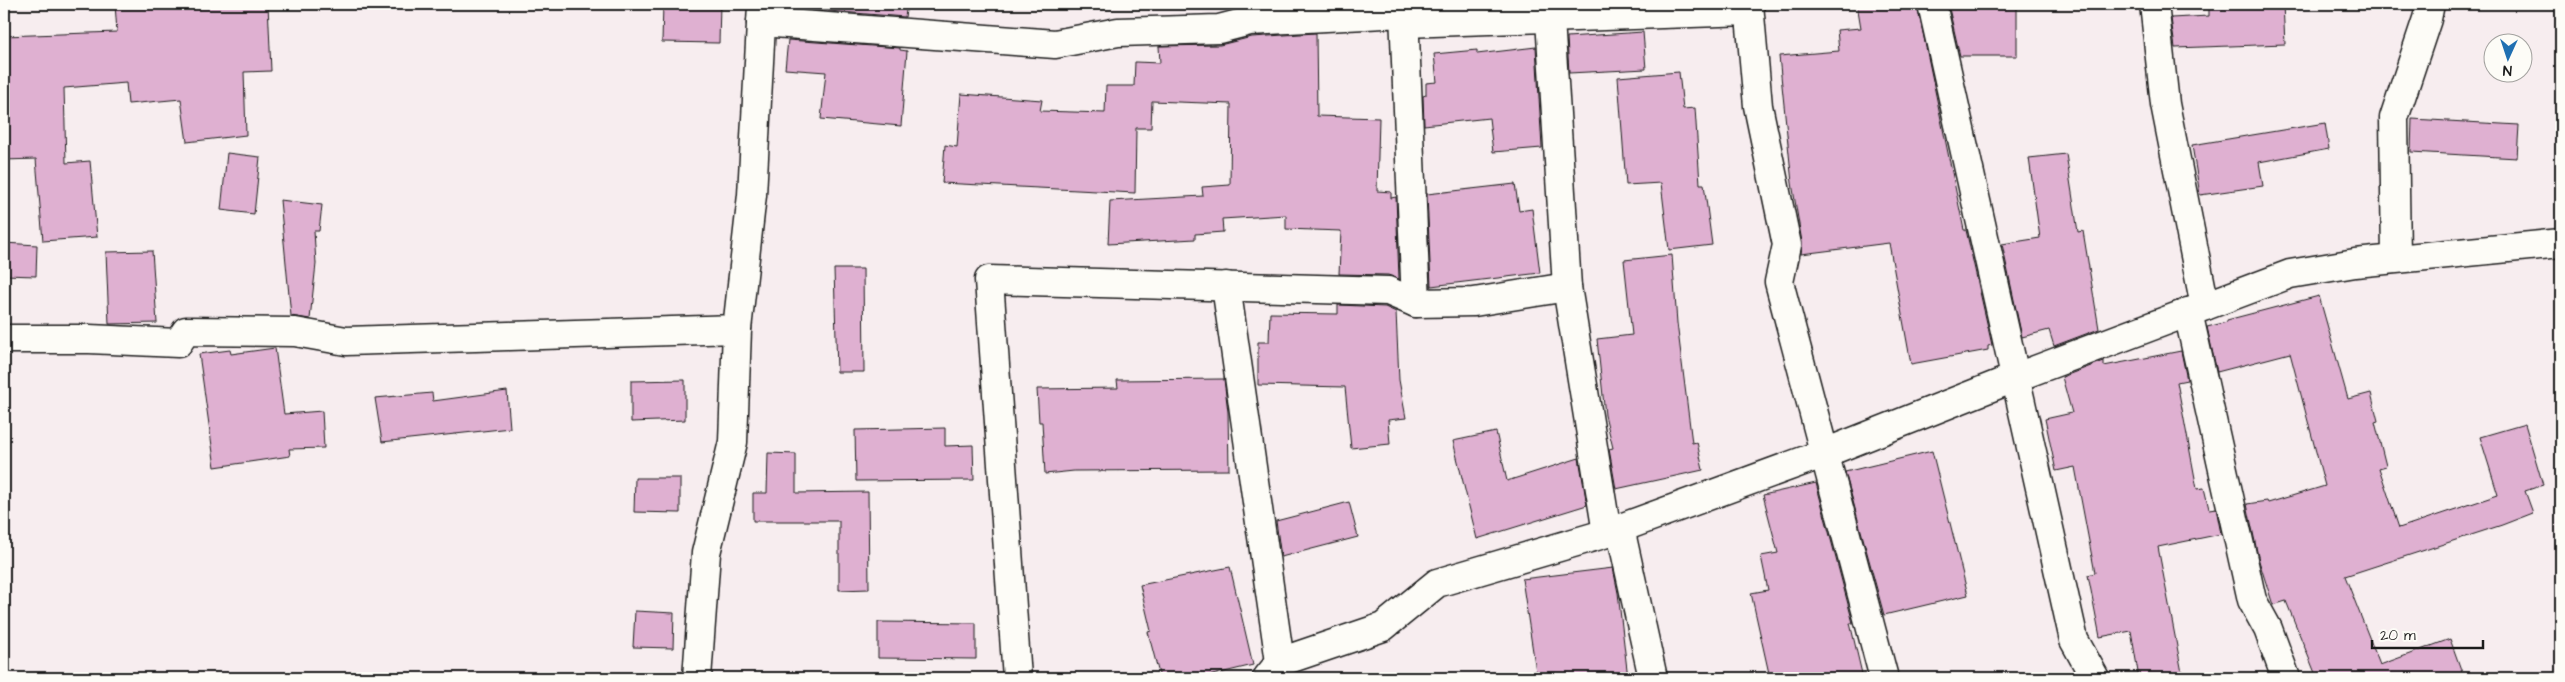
<svg xmlns="http://www.w3.org/2000/svg" width="2565" height="682" viewBox="0 0 2565 682" font-family="'Architects Daughter',sans-serif">
<style>
.building{fill:#dfb0d1;stroke:#1c1c1c}
.lines{fill:none;stroke-linecap:round;stroke-linejoin:round}
.minor-casing{stroke:#1c1c1c;stroke-width:31}
.minor{stroke:#fdfcf7;stroke-width:28}
</style>
<rect width="100%" height="100%" fill="#f7edef"/>
<filter id="ink" filterUnits="userSpaceOnUse"><feTurbulence type="fractalNoise" baseFrequency=".02" numOctaves="2"/><feDisplacementMap in="SourceGraphic" scale="10" xChannelSelector="R" yChannelSelector="G"/><feConvolveMatrix kernelMatrix="1 2 1 2 8 2 1 2 1" color-interpolation-filters="sRGB"/></filter>
<g filter="url(#ink)">
<!-- building -->
<g class="building">
<path d="M115,4H268L271,71L244,72L246,135L187,142L181,99L128,104L126,83L64,88L66,163L90,161L97,237L43,241L36,159L4,160V36L117,32Z"/>
<path d="M663,4H720L719,43L662,42Z"/>
<path d="M790,4H907L905,17L790,8Z"/>
<path d="M1857,4H1917L1964,230H1966L1992,345L1988,346V350L1911,364L1889,243L1801,254L1802,242L1792,183L1779,56L1839,51L1837,30L1861,28Z"/>
<path d="M1948,4H2017V56H1960Z"/>
<path d="M2209,4H2283L2285,44L2175,48L2171,18L2209,16Z"/>
<path d="M1643,32L1646,69L1569,73L1567,37Z"/>
<path d="M1316,33L1317,116L1379,118L1377,191L1391,192V198L1396,197L1399,279L1388,275L1339,274L1341,231L1286,229V215L1222,219L1223,232L1195,234V239L1108,244L1110,201L1203,196L1202,187L1230,185L1231,104L1152,101L1151,128H1136L1135,193L942,183L945,145L957,147L961,94L1042,100L1040,111L1105,113L1106,86H1134L1135,62L1160,63L1159,46L1220,45L1252,37Z"/>
<path d="M788,40L900,48V50L907,51L901,126L821,119L826,72L785,69Z"/>
<path d="M1536,47L1542,148L1493,152L1489,118L1424,125L1423,96L1426,95V83L1437,82L1434,54L1477,50V54Z"/>
<path d="M1679,72L1683,109L1695,108L1700,184H1704L1712,245L1669,250L1661,183L1626,185L1618,77Z"/>
<path d="M2412,119L2519,125L2517,158L2411,152Z"/>
<path d="M2325,123L2329,149L2259,162L2263,186L2200,195L2192,145Z"/>
<path d="M227,153L260,157L254,214L221,210Z"/>
<path d="M2066,154L2078,232L2083,231L2099,329L2054,346L2049,330L2022,337L2002,244L2040,238L2029,158Z"/>
<path d="M1515,184L1519,211L1532,209L1540,273L1431,286L1427,194Z"/>
<path d="M280,200L322,205L319,231H314L316,264L310,319L291,316Z"/>
<path d="M4,243L37,245L36,276L4,275Z"/>
<path d="M152,251L157,323L109,324L106,252Z"/>
<path d="M1672,255L1677,323L1692,443L1697,442L1703,470L1616,489L1609,449L1613,448L1605,415L1597,339L1632,335L1624,260Z"/>
<path d="M834,269H863L864,372H837Z"/>
<path d="M2319,296L2348,399L2371,393L2378,421L2375,422L2386,466L2379,468L2399,528L2498,495L2480,437L2525,424L2543,485L2525,491L2533,513L2502,525L2345,576L2380,665L2450,639L2464,678H2317L2286,601L2273,605L2259,561L2247,504L2267,501L2268,503L2325,486L2290,353L2217,372L2207,327L2227,322V320Z"/>
<path d="M1338,305L1385,307L1396,312L1399,380L1406,418L1388,420L1390,444L1351,448L1345,387L1258,385V342H1269L1270,313L1338,314Z"/>
<path d="M275,348L284,414L322,411L324,448L289,449L290,456L215,467L199,354L230,350L231,354Z"/>
<path d="M2181,351L2187,380L2177,382L2197,489L2204,488L2209,509L2216,508L2221,534L2158,547L2183,678H2139L2131,631L2100,637L2088,575L2095,573L2075,467L2056,471L2045,419L2072,413L2062,377L2104,361V366Z"/>
<path d="M1224,379L1228,412L1229,470L1074,471L1045,474L1042,422H1039L1037,389L1118,388L1117,380Z"/>
<path d="M685,380V420L631,422V381Z"/>
<path d="M507,391L510,428L382,442L375,398L432,393L433,401Z"/>
<path d="M945,428V446L973,445L974,480L856,481L855,430Z"/>
<path d="M1496,432L1507,481L1579,458L1587,505L1477,539L1453,441Z"/>
<path d="M1932,451L1968,595L1884,615L1845,472Z"/>
<path d="M768,453L796,454V493L868,492L869,589L839,590V521H753V493H767Z"/>
<path d="M635,478H680V513L634,512Z"/>
<path d="M1816,483L1853,623H1850L1863,678H1770L1751,593L1768,590L1761,556L1778,553L1763,495Z"/>
<path d="M1349,502L1358,537L1281,557L1276,521Z"/>
<path d="M1230,567L1253,665L1200,678H1160L1148,632L1151,631L1140,585Z"/>
<path d="M1613,568L1618,593L1628,678H1537L1522,579Z"/>
<path d="M635,611L674,613L673,648L633,647Z"/>
<path d="M878,622L976,623V659L878,658Z"/>
</g>
<g class="lines">
<defs>
<g id="minor">
<path d="M1549,4L1567,287L1607,533"/>
<path d="M1749,4L1758,106L1787,245L1779,282L1884,678"/>
<path d="M1932,4L2074,640L2095,678"/>
<path d="M2154,4L2165,104L2205,306"/>
<path d="M761,22L1055,44L1118,32L1219,29L1250,21L1404,13L1416,303"/>
<path d="M1405,23L1749,11"/>
<path d="M2396,258L2394,118L2427,19L2430,4"/>
<path d="M1226,286L1280,662"/>
<path d="M2188,312L2252,600L2268,629L2286,678"/>
<path d="M4,339H89L178,343L186,331L295,332L346,341L737,329"/>
<path d="M1620,528L1653,678"/>
<path d="M697,678L706,553L733,442L737,329L752,195L762,5"/>
<path d="M1017,678L989,280L1388,291L1416,303L1474,302L1567,287"/>
<path d="M1267,678L1280,662L1383,627L1437,583L1607,533L1825,453L2014,378L2290,274L2355,263L2561,243"/>
</g>
</defs>
<!-- minor casing -->
<use href="#minor" class="minor-casing"/>
<!-- minor -->
<use href="#minor" class="minor"/>
</g>
</g>
<!-- margin -->
<rect width="2565" height="682" fill="none" stroke="#fdfcf7" stroke-width="20"/>
<rect x="10" y="10" width="2545" height="662" fill="none" stroke="#1c1c1c" stroke-width="2" filter="url(#ink)"/>
<!-- north arrow -->
<g transform="translate(2508 58) rotate(183)"><circle r="24" fill="#fdfcf7" stroke="#a3a29f"/>
<path d="M0-4L9 19L0 12L-9 19Z" fill="#1f6fb2"/>
<text y="-8" font-size="14" font-weight="bold" text-anchor="middle" fill="#1c1c1c">N</text>
</g>
<!-- scale -->
<path d="M2372 640v8h111v-8" fill="none" stroke="#1c1c1c" stroke-width="2.5"/>
<text x="2380" y="640" font-size="15" fill="#1c1c1c" stroke="#fdfcf7" stroke-width="4" paint-order="stroke">20 m</text>
</svg>
